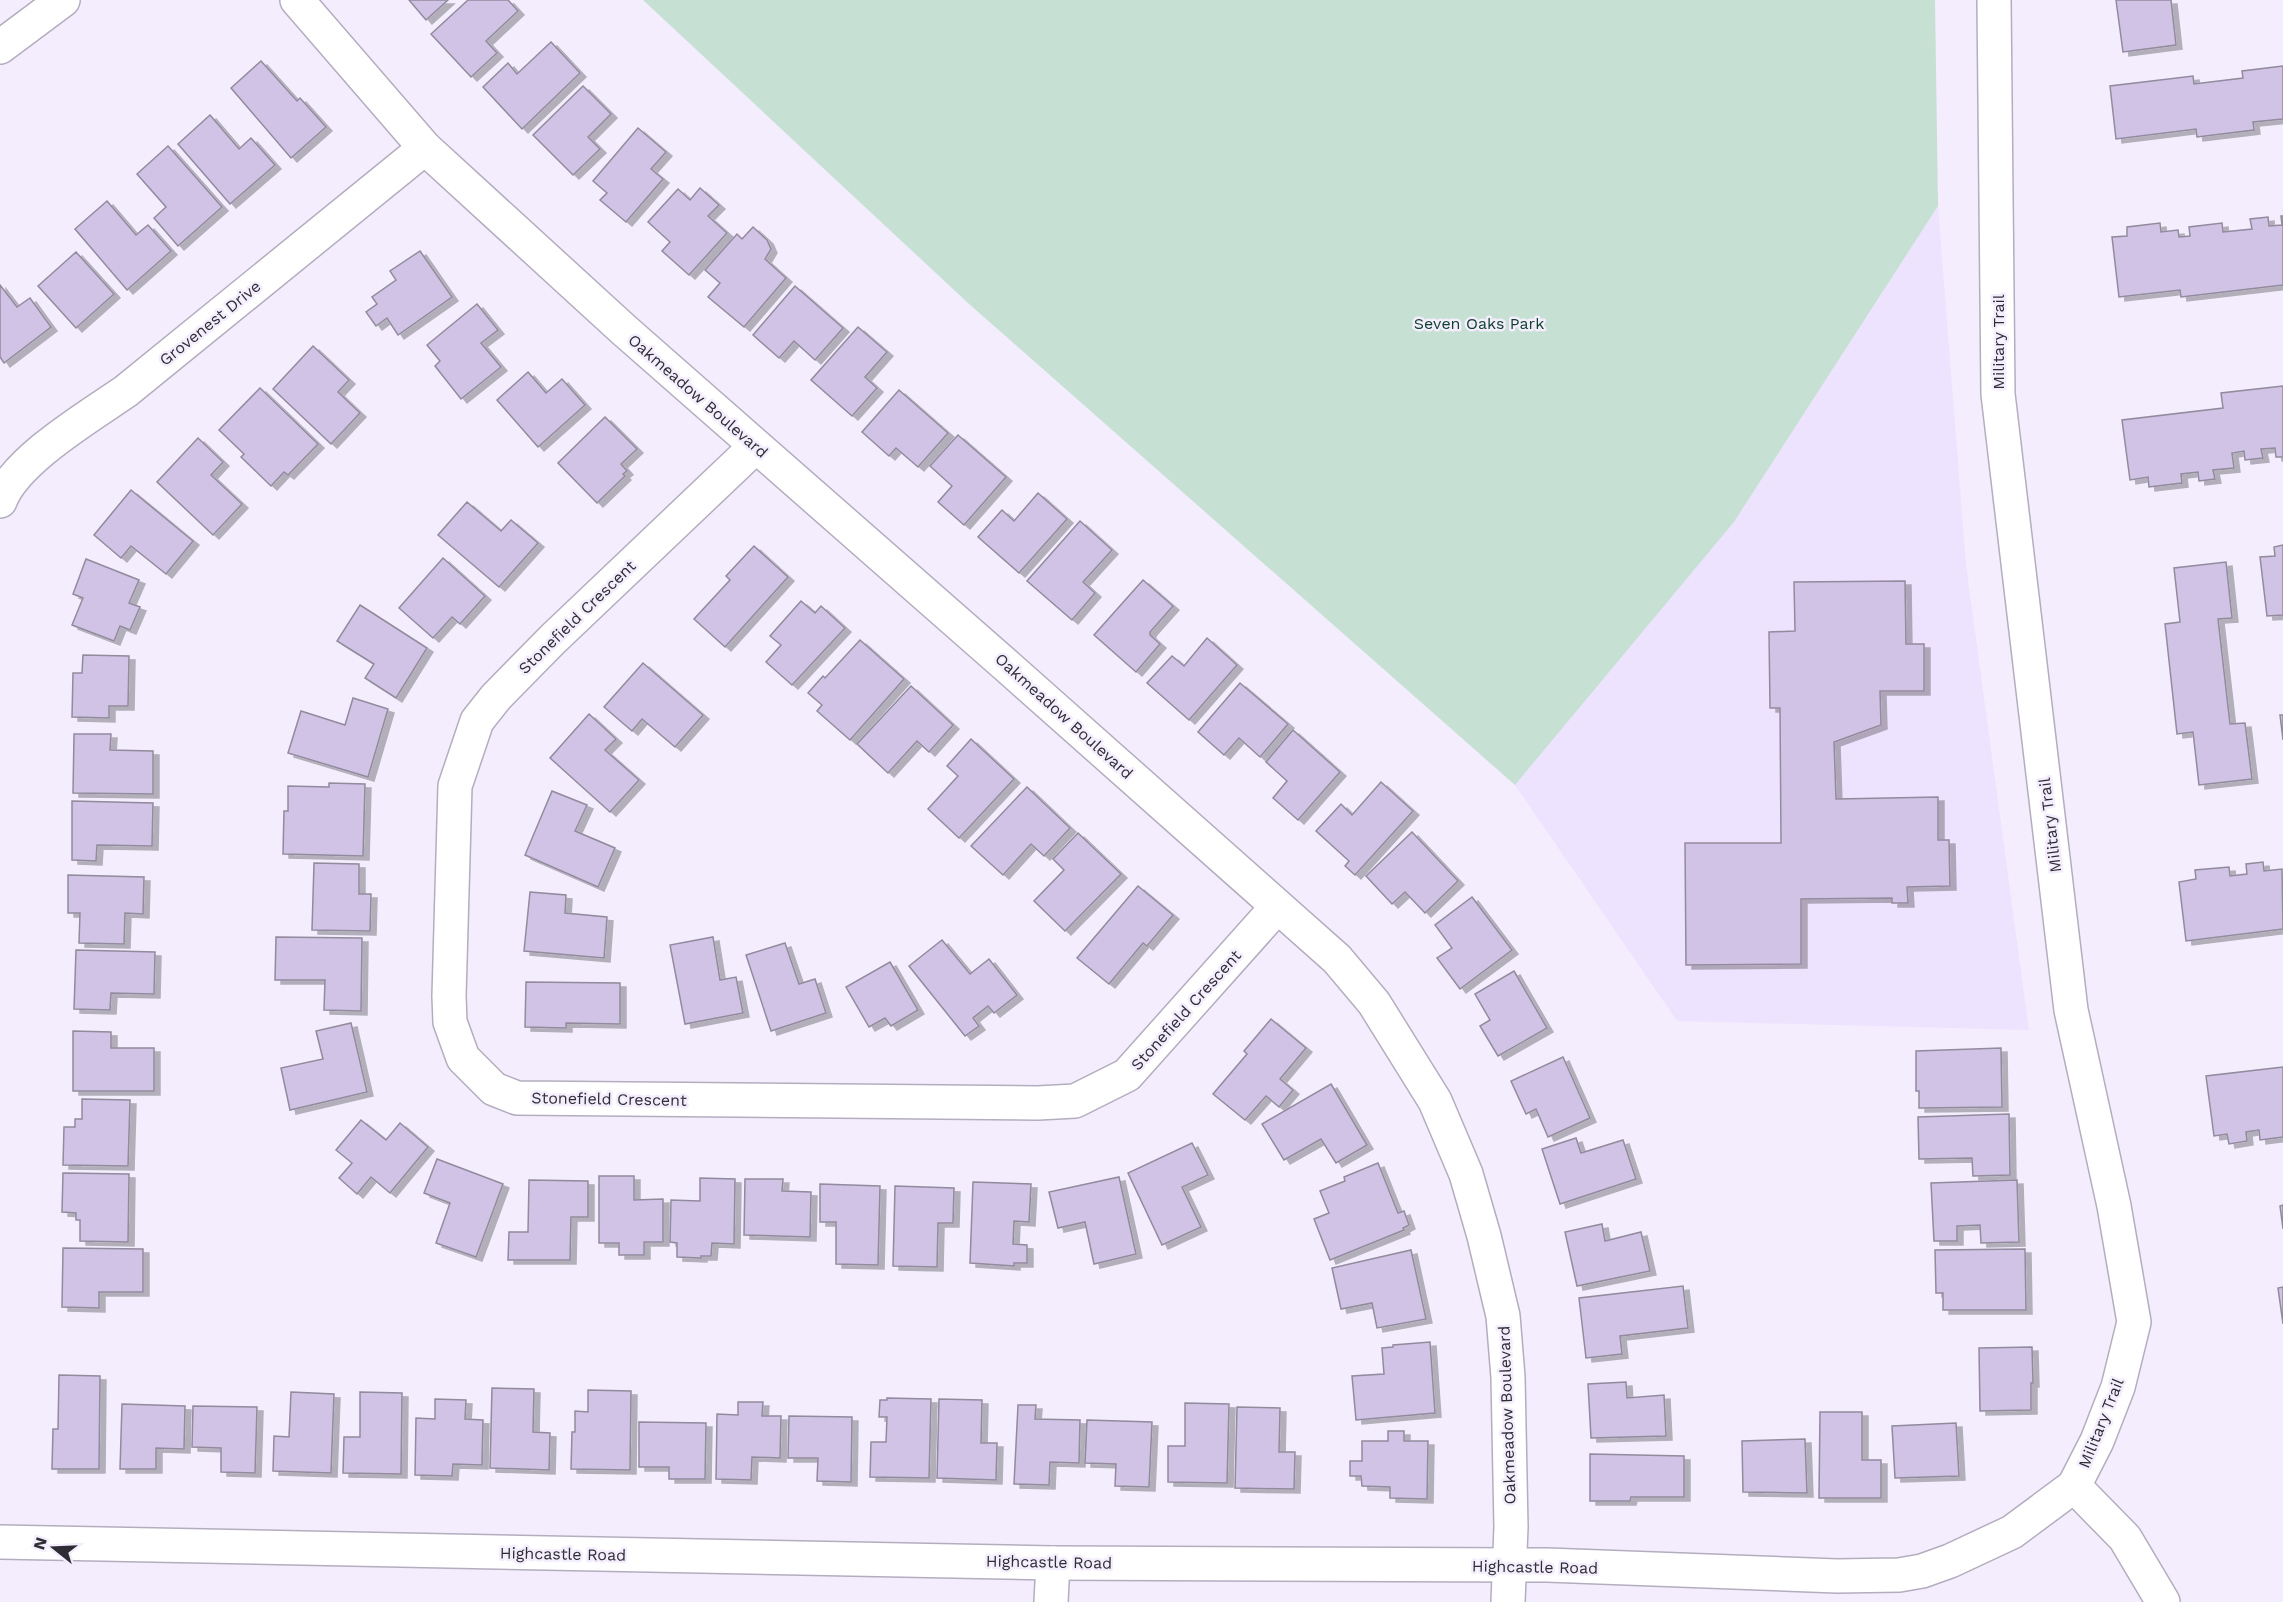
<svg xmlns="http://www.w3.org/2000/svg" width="2283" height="1602" viewBox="0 0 2283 1602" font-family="'Work Sans',sans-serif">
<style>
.built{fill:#eee3fe}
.green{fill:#c6e0d3}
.building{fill:#d0c3e5;stroke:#928b9d;stroke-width:1.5;filter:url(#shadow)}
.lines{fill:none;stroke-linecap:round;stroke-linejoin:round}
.street-casing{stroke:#b4adbf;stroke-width:36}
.secondary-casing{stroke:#b4adbf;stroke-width:36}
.street{stroke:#fff;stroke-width:33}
.secondary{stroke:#fff;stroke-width:33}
.labels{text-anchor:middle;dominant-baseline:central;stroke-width:5;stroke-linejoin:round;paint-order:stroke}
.street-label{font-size:16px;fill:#2f2d34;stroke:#f3edfd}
.park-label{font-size:16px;fill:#0f412e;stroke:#f3edfd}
</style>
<defs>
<filter id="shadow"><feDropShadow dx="6" dy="4" stdDeviation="0" flood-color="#0004"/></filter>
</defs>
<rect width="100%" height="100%" fill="#f3edfd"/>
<!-- built -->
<path class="built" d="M1938,206L1966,565L2029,1030L1677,1021L1515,785L1734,522Z"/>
<!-- green -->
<path class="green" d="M643,0H1935L1938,206L1734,522L1515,785L968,303Z"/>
<!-- building -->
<g class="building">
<path d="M409,0H448L426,20Z"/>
<path d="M468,0H508L518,11L486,41L497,53L471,77L431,34Z"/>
<path d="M2116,0H2171L2176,45L2123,52Z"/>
<path d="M551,42L580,73L522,129L483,87L508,63L517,74Z"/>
<path d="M261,61L297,101L300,98L326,127L291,158L231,88Z"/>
<path d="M2283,66V119L2253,122L2254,130L2197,137L2196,129L2116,139L2110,86L2193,76L2194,84L2243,78L2242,71Z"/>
<path d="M583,86L611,114L588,137L600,149L573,175L533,135Z"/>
<path d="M210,115L239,149L251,138L275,165L230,204L178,144Z"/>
<path d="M638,128L666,152L651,169L663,179L626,222L600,200L607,193L593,181Z"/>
<path d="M168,146L222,207L178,246L154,218L166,207L137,174Z"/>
<path d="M700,188L719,205L708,216L727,233L689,275L662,251L670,242L648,222L678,189L690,200Z"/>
<path d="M107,201L136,235L148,225L171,251L127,290L75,229Z"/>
<path d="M2281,216H2283V285L2181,297L2180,290L2119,297L2112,237L2127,236V227L2160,223L2161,232L2178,230L2179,237L2190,236L2189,227L2222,223L2223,232L2252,229L2250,219L2268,217L2269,226L2282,225Z"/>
<path d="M753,227L767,240L771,249L765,259L786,278L744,327L708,297L720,283L705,270L737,234L742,239Z"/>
<path d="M420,251L452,297L398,335L387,318L376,326L366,312L377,304L372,297L396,280L390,271Z"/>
<path d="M76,252L114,294L76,328L38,286Z"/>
<path d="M0,285L17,307L30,298L51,327L4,363L0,357Z"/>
<path d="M795,286L843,328L815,360L794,341L779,358L753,335Z"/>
<path d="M477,304L498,330L481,343L501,367L461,399L435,366L440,361L427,345Z"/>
<path d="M858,327L887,352L865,377L877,388L852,416L811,380Z"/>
<path d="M313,346L349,380L338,392L360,413L331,444L273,389Z"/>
<path d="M528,372L546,393L562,379L585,405L538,447L497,400Z"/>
<path d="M2283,386V457H2276L2275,448L2261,449L2263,458L2245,460L2244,451L2232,453L2234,468L2213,470L2215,479L2199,481L2198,472L2181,474L2182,483L2149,487L2148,477L2130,480L2122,420L2223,408L2221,393Z"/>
<path d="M260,388L318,444L288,475L284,472L271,486L241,457L244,454L219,430Z"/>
<path d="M899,390L948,433L918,467L896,448L889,456L862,432Z"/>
<path d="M605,417L637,449L621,464L627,471L623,474L625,476L597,503L558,463Z"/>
<path d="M958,435L1006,477L964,525L938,502L952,486L930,466Z"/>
<path d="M198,438L223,462L211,475L242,504L213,535L157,482Z"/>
<path d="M131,490L193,541L166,574L131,546L121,558L94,535Z"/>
<path d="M1038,493L1067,519L1019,573L978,537L1002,510L1014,521Z"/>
<path d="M467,502L501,531L511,520L538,543L499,587L438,535Z"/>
<path d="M1080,521L1112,550L1083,582L1095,593L1072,620L1027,581Z"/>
<path d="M2283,545V615L2267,616L2260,557L2275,556L2274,547Z"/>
<path d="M754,546L788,577L725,647L694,619L730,580L726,576Z"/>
<path d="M443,558L485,596L460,624L452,617L433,638L399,608Z"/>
<path d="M86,559L139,580L129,603L140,607L130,630L120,626L114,641L72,625L83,598L73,594Z"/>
<path d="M2226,562L2232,618L2218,619L2230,724L2245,723L2252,779L2199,785L2193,732L2177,734L2165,624L2180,622L2174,568Z"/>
<path d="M1143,580L1173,606L1150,632V635L1160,644L1136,672L1094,635Z"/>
<path d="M1905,581L1906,644H1924V691H1880L1881,725L1834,742L1836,799L1938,797V840H1949L1950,886L1907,887L1908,903H1892V898L1801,899V964L1686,965L1685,843H1781L1780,708H1770L1769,632L1795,631L1794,582Z"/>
<path d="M801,601L815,613L821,606L845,628L792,685L766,662L781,645L770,636Z"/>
<path d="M360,605L427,648L396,698L365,678L374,664L337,641Z"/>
<path d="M1207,638L1237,665L1189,720L1147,683L1172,656L1184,666Z"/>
<path d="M860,640L904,679L850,740L817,711L822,705L808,693L823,676L825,678Z"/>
<path d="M83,655L129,656L128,706H109V718L72,717L73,673H82Z"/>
<path d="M643,663L703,715L675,747L642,719L632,731L604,707Z"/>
<path d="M1240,683L1288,724L1260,757L1239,738L1224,755L1198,732Z"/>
<path d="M911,686L953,725L929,752L917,741L888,773L857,744Z"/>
<path d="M353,698L388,709L368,777L288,753L301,711L345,725Z"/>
<path d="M589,714L616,739L605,750L639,780L610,812L550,758Z"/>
<path d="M2280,715H2283V740Z"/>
<path d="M1293,730L1340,772L1298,820L1273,798L1287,781L1266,762Z"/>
<path d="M74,734H111L110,750L153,751V794L73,793Z"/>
<path d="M971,739L1014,779L959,838L928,809L958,776L947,766Z"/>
<path d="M1381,782L1413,811L1355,875L1345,866L1349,861L1316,831L1341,804L1352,815Z"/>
<path d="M329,783L365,784L363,856L283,854L284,811H288V786L329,787Z"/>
<path d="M1027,787L1070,828L1044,856L1031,844L1003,875L971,846Z"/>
<path d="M552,791L587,805L575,831L615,848L598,887L525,855Z"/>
<path d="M72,801L153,803L152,846L97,845L96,861L72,860Z"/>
<path d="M1412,832L1458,881L1425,913L1405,892L1392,904L1366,876Z"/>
<path d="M1078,833L1121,874L1065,931L1034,901L1064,870L1053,859Z"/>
<path d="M2263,862L2264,871L2282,869L2283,929L2186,941L2179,882L2196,879L2195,870L2229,867L2230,876L2247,874L2246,864Z"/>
<path d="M314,863L359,864V894H371L370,931L312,930Z"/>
<path d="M68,875L144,877L143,914L125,913L124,944L79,943L80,913H68Z"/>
<path d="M1138,886L1173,915L1147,946L1143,943L1109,984L1077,958Z"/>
<path d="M530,892L566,895L565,913L607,917L604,958L524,951Z"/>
<path d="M1472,897L1512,950L1460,989L1437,958L1452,948L1435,925Z"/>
<path d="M276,937L362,938L361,1011L324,1010L325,980H275Z"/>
<path d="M713,937L720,980L736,977L743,1013L685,1024L670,945Z"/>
<path d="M942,940L970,974L989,959L1017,995L994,1013L988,1006L973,1018L979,1026L965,1036L909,966Z"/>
<path d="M785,943L799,984L815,979L826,1013L771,1031L746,955Z"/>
<path d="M76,950L155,952L154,994L111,993L110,1010L74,1009Z"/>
<path d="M890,962L918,1010L891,1026L885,1018L869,1027L846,987Z"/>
<path d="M1514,971L1547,1028L1498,1056L1480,1026L1490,1020L1475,994Z"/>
<path d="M526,982L620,983V1024L566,1023V1028L525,1027Z"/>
<path d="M1271,1019L1306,1048L1280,1079L1293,1090L1279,1107L1266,1096L1245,1120L1213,1094L1247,1054L1244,1051Z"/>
<path d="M351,1023L367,1092L290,1110L281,1068L323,1059L316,1031Z"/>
<path d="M73,1031L111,1032V1048H154V1091H73Z"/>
<path d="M2001,1048L2002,1107L1919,1108V1091H1916V1051Z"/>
<path d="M1563,1057L1590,1118L1548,1137L1536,1109L1526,1114L1511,1081Z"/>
<path d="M2283,1067V1137L2260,1140L2259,1130L2246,1132L2247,1141L2229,1144L2227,1134L2214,1136L2206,1076Z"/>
<path d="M1331,1084L1367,1145L1336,1163L1321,1139L1284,1160L1262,1124Z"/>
<path d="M82,1099L130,1100L128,1166L63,1165L64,1127H75V1119H82Z"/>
<path d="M2009,1114L2010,1175L1973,1176L1972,1158L1919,1159L1918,1117Z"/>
<path d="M361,1120L386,1140L400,1123L428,1147L390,1193L371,1177L357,1194L339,1178L352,1163L336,1150Z"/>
<path d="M1576,1138L1581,1153L1623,1140L1636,1179L1560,1204L1542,1149Z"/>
<path d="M1192,1143L1208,1175L1182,1187L1201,1227L1162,1245L1128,1173Z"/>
<path d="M437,1159L503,1184L476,1257L436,1243L450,1203L424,1193Z"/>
<path d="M1378,1163L1398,1213L1404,1211L1409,1225L1403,1228L1404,1230L1330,1260L1314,1219L1329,1213L1320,1191L1345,1181L1344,1177Z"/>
<path d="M63,1173L129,1174L128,1242L80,1241V1220H76V1213L62,1212Z"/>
<path d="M599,1176H634V1200L663,1199V1242H644V1255H619V1243H599Z"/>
<path d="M1119,1177L1136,1254L1094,1264L1085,1222L1058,1228L1049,1192Z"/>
<path d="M700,1178L735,1179L734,1244L712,1243L711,1256H701V1258L677,1257V1243L670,1242L671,1200L700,1201Z"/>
<path d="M745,1179H783L782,1191L811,1192L810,1237L744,1235Z"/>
<path d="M529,1180L588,1181V1217H571L570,1260H508L509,1232H528Z"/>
<path d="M2017,1180L2019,1242L1981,1243L1980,1225L1957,1226V1241H1934L1931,1183Z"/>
<path d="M973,1182L1031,1184L1029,1222L1014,1221L1013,1244L1027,1245V1263H1014V1266L970,1263Z"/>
<path d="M820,1184L880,1186L878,1265L836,1264V1222H820Z"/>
<path d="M895,1186L954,1188L953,1223H938L937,1267L893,1266Z"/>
<path d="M2283,1205V1229L2280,1206Z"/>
<path d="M1602,1224L1605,1241L1641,1232L1650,1271L1577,1286L1565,1232Z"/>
<path d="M63,1248L143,1249V1292H99V1308L62,1307Z"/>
<path d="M2025,1249L2026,1310H1943V1293H1936L1935,1250Z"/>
<path d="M1411,1250L1426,1319L1377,1328L1372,1303L1341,1309L1332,1268Z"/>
<path d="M1683,1286L1688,1328L1620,1336L1622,1354L1586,1358L1579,1298Z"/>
<path d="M2283,1287V1324L2278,1288Z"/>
<path d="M1430,1342L1435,1413L1356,1420L1352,1376L1384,1374L1382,1348L1393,1347V1345Z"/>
<path d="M2032,1347L2033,1383H2031V1410L1980,1411L1979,1348Z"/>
<path d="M59,1375L100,1376L99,1469H52L53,1429H58Z"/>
<path d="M1626,1382L1627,1398L1664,1395L1666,1436L1591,1438L1588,1384Z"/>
<path d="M492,1388L534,1389L533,1432L550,1433L549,1470L490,1468Z"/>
<path d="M588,1390L631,1391L630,1470L571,1469L572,1432H575V1411L588,1412Z"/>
<path d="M291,1392L334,1394L331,1473L273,1471L274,1436L289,1437Z"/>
<path d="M360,1392L402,1393L401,1474L343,1473L344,1437H360Z"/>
<path d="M887,1398L931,1399L929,1478L870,1477L871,1442H886L887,1417H879L880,1400H887Z"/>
<path d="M435,1399L466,1400L465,1419L483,1420L482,1465L453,1464L452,1476L415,1475L416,1418L435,1419Z"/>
<path d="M939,1399L982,1400L981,1443H997L996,1480L937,1478Z"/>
<path d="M738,1402H763L762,1416H781L780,1458L752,1457L751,1480L716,1479L717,1414L738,1415Z"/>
<path d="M1185,1403L1229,1404L1227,1483L1168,1482V1446H1185Z"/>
<path d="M122,1404L185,1406L184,1449L156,1448V1469H120Z"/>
<path d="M1018,1405H1036L1035,1419L1080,1420L1079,1463L1050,1462L1049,1485L1014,1484Z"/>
<path d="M193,1406L257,1407L255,1473L221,1472V1448L192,1447Z"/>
<path d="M1237,1407L1280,1408L1279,1452H1295L1294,1489L1235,1488Z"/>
<path d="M1820,1412H1862V1460H1881V1498H1819Z"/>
<path d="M789,1416L852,1417L851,1482L817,1481L818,1458H788Z"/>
<path d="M1087,1420L1152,1422L1149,1487L1115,1486L1116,1464L1085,1463Z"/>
<path d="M639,1422L706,1423L705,1479H669V1467H639Z"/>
<path d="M1956,1423L1959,1476L1895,1478L1892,1426Z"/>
<path d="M1388,1431H1404V1441H1428L1427,1499L1390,1498V1487L1362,1486L1361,1476H1350V1461H1362V1441H1388Z"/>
<path d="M1805,1439L1807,1493L1743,1492L1742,1441Z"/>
<path d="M1590,1454L1684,1456V1497H1631L1630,1501H1590Z"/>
</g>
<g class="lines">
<defs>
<g id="street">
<path d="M297,0L425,148L624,330L1008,667L1337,959L1374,1003L1435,1101L1466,1174L1484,1236L1503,1316L1508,1377L1511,1527L1508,1602"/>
<path d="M755,447L553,639L496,697L477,721L455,786L449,996L450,1022L463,1058L494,1089L517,1098L1038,1103L1075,1101L1127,1075L1277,907"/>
<path d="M0,501C15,460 90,416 126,391L425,148"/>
<path d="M0,1542L1053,1563L1547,1565L1837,1576L1899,1575L1922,1571L1950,1561L2012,1532L2074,1486"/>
<path d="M1051,1602L1053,1563"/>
</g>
<g id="secondary">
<path d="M1994,0L1998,394L2071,1010L2114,1206L2134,1322L2118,1387L2097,1441L2074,1486L2125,1538L2163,1602"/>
<path d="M0,47L63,0"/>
</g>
</defs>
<!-- street casing -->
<use href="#street" class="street-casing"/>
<!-- secondary casing -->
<use href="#secondary" class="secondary-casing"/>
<!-- street -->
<use href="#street" class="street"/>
<!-- secondary -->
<use href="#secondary" class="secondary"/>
</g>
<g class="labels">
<!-- street labels -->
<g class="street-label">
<text transform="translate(210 323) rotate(-39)">Grovenest Drive</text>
<text transform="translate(1998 342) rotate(-90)">Military Trail</text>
<text transform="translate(698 396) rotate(41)">Oakmeadow Boulevard</text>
<text transform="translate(577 617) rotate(-44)">Stonefield Crescent</text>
<text transform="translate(1064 716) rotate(42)">Oakmeadow Boulevard</text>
<text transform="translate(2050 825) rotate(-97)">Military Trail</text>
<text transform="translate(1186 1010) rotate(-48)">Stonefield Crescent</text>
<text transform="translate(609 1099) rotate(1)">Stonefield Crescent</text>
<text transform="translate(1507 1415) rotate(-92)">Oakmeadow Boulevard</text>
<text transform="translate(2101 1423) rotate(-68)">Military Trail</text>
<text transform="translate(563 1554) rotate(1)">Highcastle Road</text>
<text transform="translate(1049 1562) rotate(1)">Highcastle Road</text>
<text transform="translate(1535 1567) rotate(1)">Highcastle Road</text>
</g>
<!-- park labels -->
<g class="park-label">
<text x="1479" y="323">Seven Oaks Park</text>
</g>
</g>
<!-- north arrow -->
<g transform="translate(54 1548) rotate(288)" stroke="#f3edfd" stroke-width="4.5" paint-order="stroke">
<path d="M0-4.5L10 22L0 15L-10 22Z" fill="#2f2d34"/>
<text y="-9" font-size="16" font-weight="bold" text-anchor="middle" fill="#2f2d34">N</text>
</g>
</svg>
